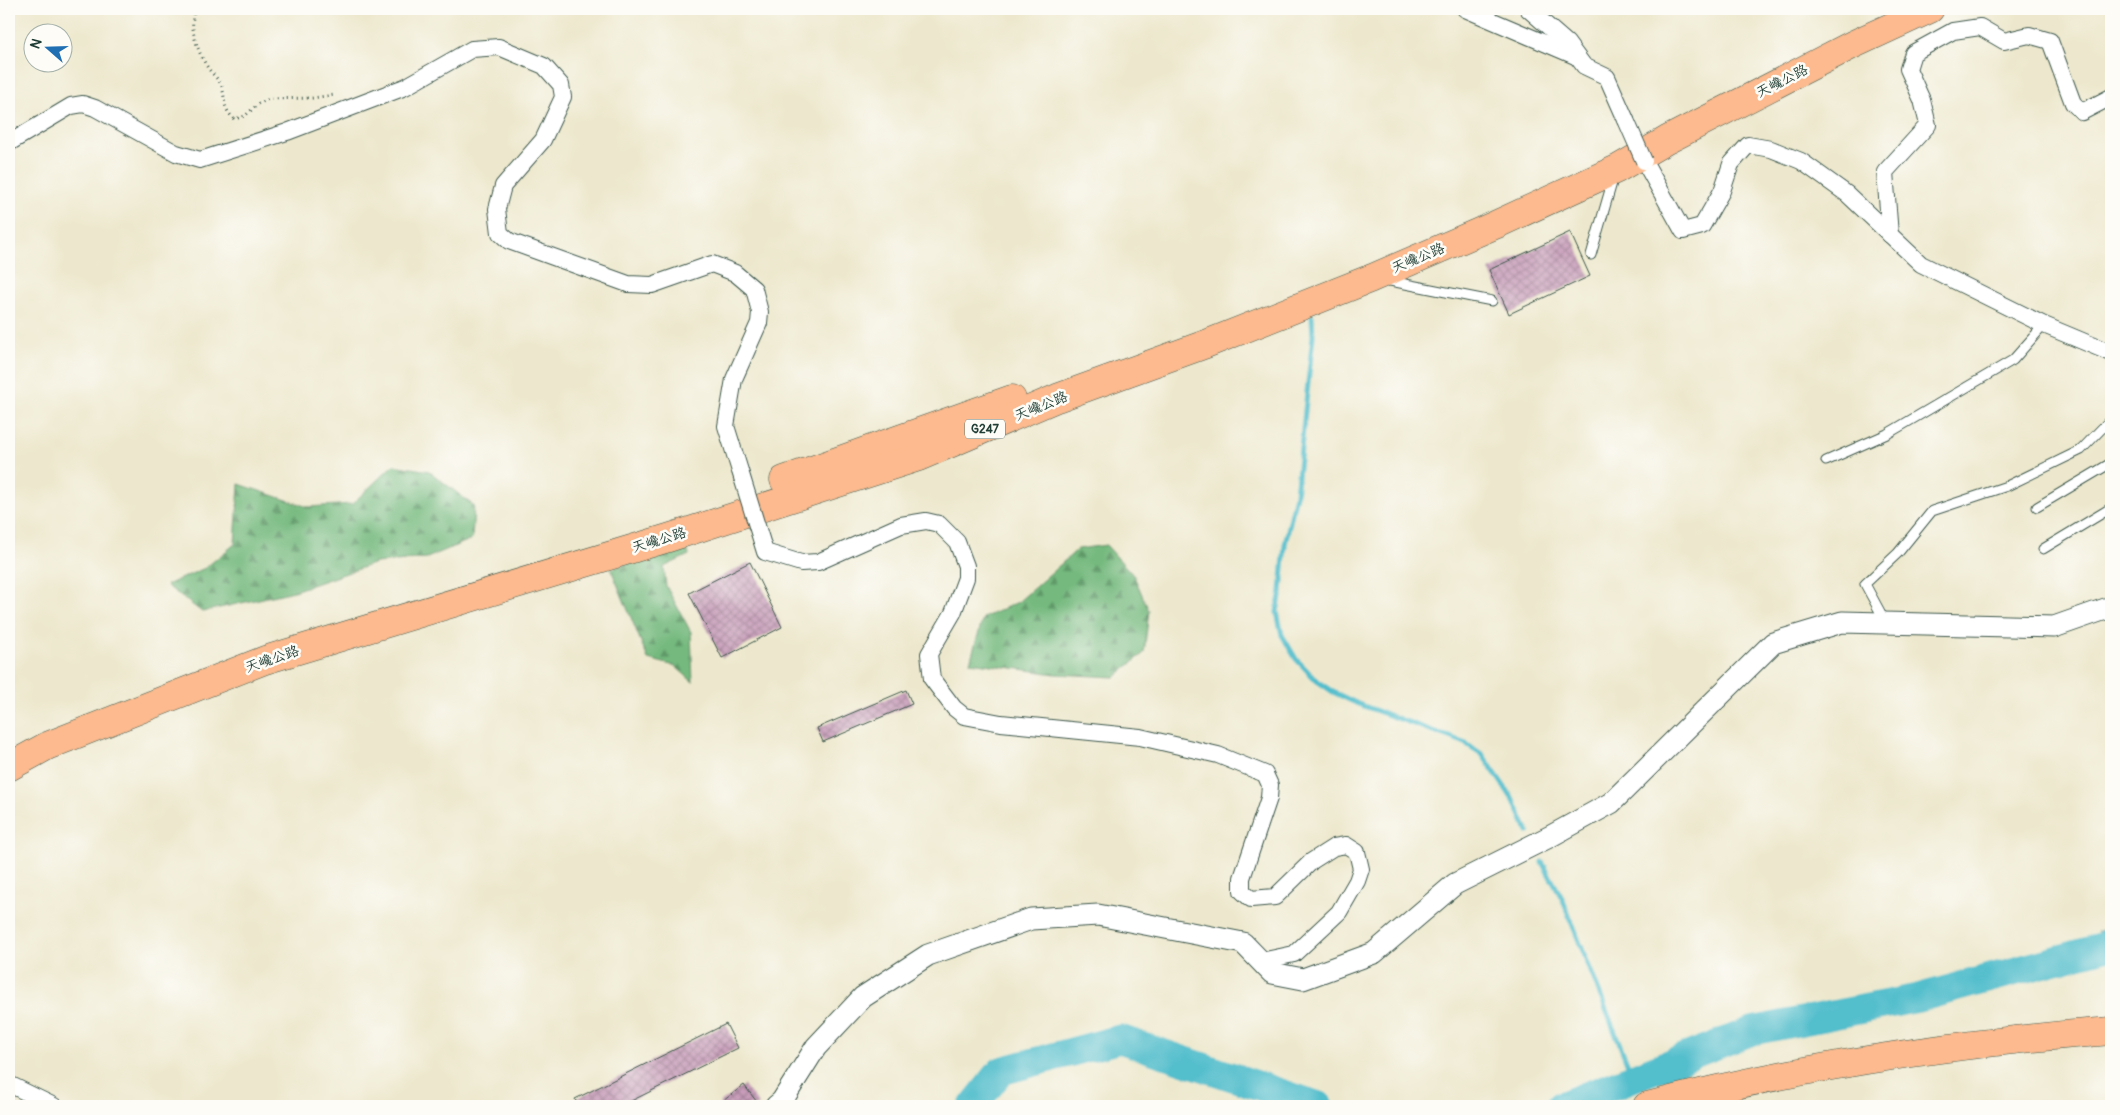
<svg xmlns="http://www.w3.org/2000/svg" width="2120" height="1115" viewBox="0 0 2120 1115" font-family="Pangolin,'LXGW WenKai TC',sans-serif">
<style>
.forest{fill:url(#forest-firs);stroke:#4a7b59}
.water{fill:#52becc;stroke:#387e80}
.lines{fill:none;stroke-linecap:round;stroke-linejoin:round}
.stream{stroke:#52becc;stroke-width:5}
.river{stroke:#52becc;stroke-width:29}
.building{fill:url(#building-cross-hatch)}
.service-casing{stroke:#3e574b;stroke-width:11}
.minor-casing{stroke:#3e574b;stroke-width:18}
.tertiary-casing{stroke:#3e574b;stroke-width:23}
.trunk-casing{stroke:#3e574b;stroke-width:29}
.path{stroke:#3e574b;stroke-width:3;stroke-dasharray:1 4;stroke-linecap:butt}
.service{stroke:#fff;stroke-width:9}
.minor{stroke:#fff;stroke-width:16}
.tertiary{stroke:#fff;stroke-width:21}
.trunk{stroke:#fcba8e;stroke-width:28}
.minor-bridge-casing{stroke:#3e574b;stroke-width:18;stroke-linecap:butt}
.minor-bridge{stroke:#fff;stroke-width:16}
.labels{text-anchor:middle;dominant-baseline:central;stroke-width:5;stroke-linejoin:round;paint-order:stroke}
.shield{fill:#fdfcf7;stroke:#62766e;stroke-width:1}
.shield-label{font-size:12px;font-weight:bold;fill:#1f3d34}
.street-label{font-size:14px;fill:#1f3d34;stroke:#fdfcf7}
</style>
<defs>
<pattern id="forest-firs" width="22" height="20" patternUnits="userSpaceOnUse" patternTransform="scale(1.25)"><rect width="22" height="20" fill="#74b97e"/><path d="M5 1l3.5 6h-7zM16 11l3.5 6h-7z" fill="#5f9868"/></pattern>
<pattern id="building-cross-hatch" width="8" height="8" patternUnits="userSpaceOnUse" patternTransform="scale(1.25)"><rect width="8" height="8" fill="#c79cb9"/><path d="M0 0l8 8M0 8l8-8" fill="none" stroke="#a18097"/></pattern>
</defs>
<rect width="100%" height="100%" fill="#fdfcf7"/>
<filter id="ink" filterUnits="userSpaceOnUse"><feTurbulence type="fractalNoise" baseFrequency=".02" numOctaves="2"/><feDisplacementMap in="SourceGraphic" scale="10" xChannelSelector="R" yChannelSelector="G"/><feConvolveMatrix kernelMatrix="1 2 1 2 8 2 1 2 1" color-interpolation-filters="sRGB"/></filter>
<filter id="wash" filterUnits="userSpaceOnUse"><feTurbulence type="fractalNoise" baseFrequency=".0096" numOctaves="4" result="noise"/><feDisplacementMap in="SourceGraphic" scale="20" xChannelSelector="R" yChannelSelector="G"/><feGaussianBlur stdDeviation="1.12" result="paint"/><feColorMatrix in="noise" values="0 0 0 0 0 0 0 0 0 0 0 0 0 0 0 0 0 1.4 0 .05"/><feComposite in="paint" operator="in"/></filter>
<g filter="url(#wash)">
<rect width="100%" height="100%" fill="#ede8cd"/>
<!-- forest -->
<g class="forest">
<path d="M393,465L429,471L474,506L472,539L427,558L376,563L294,591L202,612L166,585L205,568L235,544L239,484L308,507L352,504Z"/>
<path d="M686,544L689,555L664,567L666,586L691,632L693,682L675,666L648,659L611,569Z"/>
<path d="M1106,545L1134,576L1149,611L1144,653L1115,677L1055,674L970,662L983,618L1018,602L1078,549Z"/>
</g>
<!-- water -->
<path class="water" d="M2111,927V948L2096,932Z"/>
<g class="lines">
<!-- stream -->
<g class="stream">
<path d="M1312,316L1313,336L1296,495L1285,544L1281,591L1277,612L1282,635L1296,659L1317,681L1333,692L1358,704L1463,742L1482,754L1514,801L1528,832"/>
<path d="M1542,862L1562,898L1633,1078"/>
</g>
<!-- river -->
<g class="river">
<path d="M973,1106L1001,1071L1120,1039L1319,1106"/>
<path d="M1561,1106L1752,1031L1918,998L2111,945"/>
</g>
</g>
<g id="blocks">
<!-- building -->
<g class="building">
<path d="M1570,232L1590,276L1509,314L1489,270Z"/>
<path d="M750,562L782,627L722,658L689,593Z"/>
<path d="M906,690L912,704L823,742L817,728Z"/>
<path d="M726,1024L738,1048L621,1106H578L575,1099Z"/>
<path d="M744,1085L760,1106H721L719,1104Z"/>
</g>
</g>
</g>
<g filter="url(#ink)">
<use href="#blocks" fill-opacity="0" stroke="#3e574b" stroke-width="1"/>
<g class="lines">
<defs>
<g id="service">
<path d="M1591,255L1614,176"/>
<path d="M1385,280L1492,301"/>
<path d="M1826,461L1887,434L2013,360L2044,325"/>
<path d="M2037,507L2111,463"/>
<path d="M2043,549L2111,508"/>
<path d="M1885,621L1865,584L1898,553L1932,511L2007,486L2081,450L2111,419"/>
</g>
<g id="minor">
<path d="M1465,9L1575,56"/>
<path d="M1528,9L1567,43L1584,66L1607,77L1626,120"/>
<path d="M9,143L71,106L83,104L95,108L176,153L200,160L287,132L405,87L472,49L499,47L544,66L561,85L563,97L543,140L503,186L497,209L500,233L509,241L628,284L652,285L712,264L735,273L754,289L760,312L759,323L734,379L726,426L740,471"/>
<path d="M1644,161L1683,231L1702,226L1722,191L1731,164L1748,145L1771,149L1801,161L1847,194L1921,264L2044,325L2111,353"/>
<path d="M1890,235L1885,172L1928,125L1922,100L1908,69L1913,53L1953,31L1980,27L2004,41L2029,35L2050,41L2073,103L2082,112L2111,97"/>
<path d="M757,526L765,552L801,563L818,562L901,525L926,521L939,524L957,542L966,566V578L953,613L929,654L932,679L954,708L964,716L1001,723L1140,737L1218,755L1265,774L1270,785L1269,798L1242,878V891L1251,899L1275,897L1312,861L1334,847L1346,845L1357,852L1361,869L1357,881L1339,912L1294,954L1261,961"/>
<path d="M9,1084L54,1106"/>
</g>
<path id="tertiary" d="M776,1106L782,1101L816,1047L863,997L928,955L1031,919L1098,915L1243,943L1272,973L1303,979L1374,953L1455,884L1551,836L1611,803L1773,643L1842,622L2054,627L2111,607"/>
<g id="trunk">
<path d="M784,480L1012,399"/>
<path d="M9,767L47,746L265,660L668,538L919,457L1057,398L1206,344L1372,278L1495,225L1617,169L1667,140L1854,44L1930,9"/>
<path d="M1647,1106C1799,1067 1954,1043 2111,1031"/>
</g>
</defs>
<!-- service casing -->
<use href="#service" class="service-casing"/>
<!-- minor casing -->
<use href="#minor" class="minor-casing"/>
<!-- tertiary casing -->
<use href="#tertiary" class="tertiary-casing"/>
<!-- trunk casing -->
<use href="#trunk" class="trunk-casing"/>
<!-- path -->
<path class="path" d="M195,9C188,26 198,53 208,68C212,74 220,80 222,87C226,101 222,107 234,119L245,116L258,104L269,99L312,98L335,95"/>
<!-- service -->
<use href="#service" class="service"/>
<!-- minor -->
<use href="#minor" class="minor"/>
<!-- tertiary -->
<use href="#tertiary" class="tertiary"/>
<!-- trunk -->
<use href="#trunk" class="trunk"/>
<defs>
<g id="minor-bridge">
<path d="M1626,120L1644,161"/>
<path d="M740,471L757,526"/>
</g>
</defs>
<!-- minor-bridge casing -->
<use href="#minor-bridge" class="minor-bridge-casing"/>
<!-- minor-bridge -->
<use href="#minor-bridge" class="minor-bridge"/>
</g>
</g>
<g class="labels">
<!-- shield labels -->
<rect class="shield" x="965" y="419.5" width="40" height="19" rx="4"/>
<g class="shield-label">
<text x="985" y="429">G247</text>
</g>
<!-- street labels -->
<g class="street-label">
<text transform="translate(1782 81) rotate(-27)">天巉公路</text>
<text transform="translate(1418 258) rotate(-23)">天巉公路</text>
<text transform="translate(1041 406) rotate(-22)">天巉公路</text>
<text transform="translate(659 540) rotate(-17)">天巉公路</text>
<text transform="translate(272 659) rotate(-19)">天巉公路</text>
</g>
</g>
<!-- margin -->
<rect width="2120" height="1115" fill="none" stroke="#fdfcf7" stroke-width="30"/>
<!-- north arrow -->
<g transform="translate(48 48) rotate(290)"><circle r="24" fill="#fdfcf7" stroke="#a4b0a9"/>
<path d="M0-4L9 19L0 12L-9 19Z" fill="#1f6fb2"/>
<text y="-8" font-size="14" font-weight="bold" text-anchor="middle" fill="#1f3d34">N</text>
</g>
</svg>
